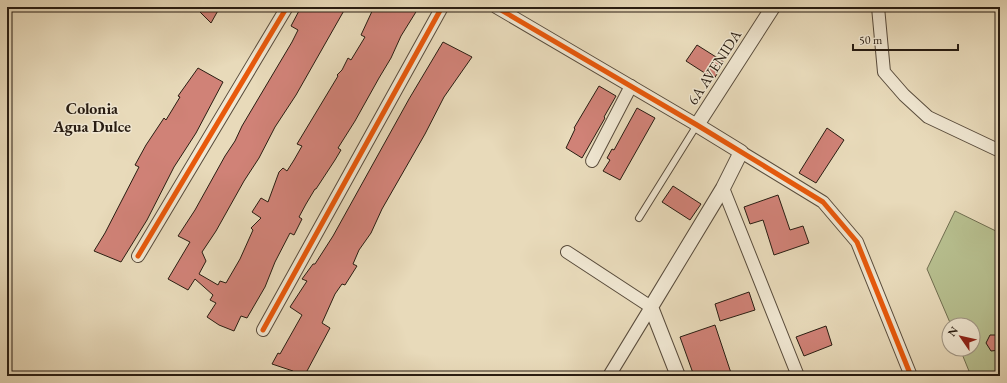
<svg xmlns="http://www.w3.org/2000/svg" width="1007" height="383" viewBox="0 0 1007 383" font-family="'EB Garamond',serif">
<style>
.green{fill:#b7bf8f;stroke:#706e50}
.building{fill:#d08277;stroke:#291d12}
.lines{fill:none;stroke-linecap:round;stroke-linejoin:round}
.service-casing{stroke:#594c3c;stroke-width:8}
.minor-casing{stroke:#594c3c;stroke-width:14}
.tertiary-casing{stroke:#594c3c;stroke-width:16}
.service{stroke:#f0e7d2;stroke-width:6}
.minor{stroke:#f0e7d2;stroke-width:12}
.tertiary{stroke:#f0e7d2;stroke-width:14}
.cycleway-casing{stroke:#f0e7d2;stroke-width:8}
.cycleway{stroke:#e8590c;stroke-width:5}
.labels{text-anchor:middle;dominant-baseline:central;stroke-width:3;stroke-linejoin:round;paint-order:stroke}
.street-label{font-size:15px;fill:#291d12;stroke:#f0e7d2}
.neighbourhood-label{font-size:16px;font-weight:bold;fill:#291d12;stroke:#f0e7d2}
</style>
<rect width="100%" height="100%" fill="#e8daba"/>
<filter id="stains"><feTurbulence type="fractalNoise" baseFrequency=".005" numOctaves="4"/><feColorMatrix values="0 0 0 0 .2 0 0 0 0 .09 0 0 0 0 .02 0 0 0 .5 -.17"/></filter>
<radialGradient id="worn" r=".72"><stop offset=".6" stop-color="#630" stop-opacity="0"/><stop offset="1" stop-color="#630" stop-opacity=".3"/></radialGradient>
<!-- green -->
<path class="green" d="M955,211L1000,233V291L998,300L1000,304V376H971L960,349H973V325H951L927,269Z"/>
<!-- building -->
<g class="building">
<path d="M195,7H220L211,23Z"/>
<path d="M301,7H346L296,95L275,127L259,158L244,181L216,231L202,252L206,261L199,274L218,285L220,281L226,283L240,259L253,230L251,228L261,218L252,212L261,198L268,202L279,172L283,168L287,171L294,160L302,146L297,144L338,76L337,75L342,70L348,58L351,60L365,37L361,35L374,7H419L401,36L391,58L379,78L355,121L338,148L341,150L335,160L316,189H315L306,204L299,217L302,219L294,235L290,233L275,262L265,287L247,318L241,316L234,331L219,325L207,317L216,303L210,300L213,295L195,279L188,290L168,279L190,242L178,236L195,210L225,156L235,141L242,126L292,42L298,30L291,26Z"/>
<path d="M443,42L472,57L444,97L425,134L382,209L371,233L359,250L353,264L357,266L345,285L342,284L335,294L322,323L330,328L307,371L306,376H291L293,371L272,364L278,353L280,354L302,315L290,307L307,281L302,279L313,264H315L333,236L409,99Z"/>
<path d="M697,45L724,62L714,79L686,61Z"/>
<path d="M198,68L223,82L196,133L174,167L147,220L121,262L94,251L105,233L139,167L135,165L146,145L164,118L166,120L180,97L178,96Z"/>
<path d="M599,86L616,96L604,117L605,118L582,158L566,148L575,129L574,128Z"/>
<path d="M637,108L655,118L620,180L603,171L610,160L607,158L612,149L614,150Z"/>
<path d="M827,128L844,140L816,183L799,173Z"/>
<path d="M673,186L701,204L690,220L662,202Z"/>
<path d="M778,195L790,230L803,226L809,243L774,255L763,220L750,224L744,207Z"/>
<path d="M749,292L755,310L720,321L715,304Z"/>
<path d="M715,325L732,376H694L680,337Z"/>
<path d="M826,326L832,345L804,356L796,337Z"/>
<path d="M990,335H1000V350L991,351L986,343Z"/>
</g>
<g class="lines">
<defs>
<path id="service" d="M639,218L697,125"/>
<g id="minor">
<path d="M496,7L697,125"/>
<path d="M878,7L884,72L904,95L928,117L1000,151"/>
<path d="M741,152L823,202L857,242L911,376"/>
<path d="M592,161L631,86"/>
<path d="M723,188L798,376"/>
<path d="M567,252L651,307L609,376"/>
<path d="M138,256L287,7"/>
<path d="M263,330L442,7"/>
</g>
<path id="tertiary" d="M678,376L651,307L723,188L741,152L697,125L773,7"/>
</defs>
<!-- service casing -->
<use href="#service" class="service-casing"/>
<!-- minor casing -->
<use href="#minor" class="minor-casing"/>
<!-- tertiary casing -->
<use href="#tertiary" class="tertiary-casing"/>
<!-- service -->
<use href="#service" class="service"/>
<!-- minor -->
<use href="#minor" class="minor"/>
<!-- tertiary -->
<use href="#tertiary" class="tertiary"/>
<defs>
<g id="cycleway">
<path d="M496,7L697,125L823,202L857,242L911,376"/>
<path d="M138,256L287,7"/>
<path d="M263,330L442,7"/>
</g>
</defs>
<!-- cycleway casing -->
<use href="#cycleway" class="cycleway-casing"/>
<!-- cycleway -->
<use href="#cycleway" class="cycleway"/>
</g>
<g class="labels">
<!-- street labels -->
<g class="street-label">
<text transform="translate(714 67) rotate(-57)">6A AVENIDA</text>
</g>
<!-- neighbourhood labels -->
<g class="neighbourhood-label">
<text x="92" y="108">Colonia<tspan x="92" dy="18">Agua Dulce</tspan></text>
</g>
</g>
<!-- margin -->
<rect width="1007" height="383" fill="none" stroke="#e8daba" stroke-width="24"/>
<rect x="8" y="8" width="991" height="367" fill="none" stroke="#291d12" stroke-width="2"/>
<rect x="12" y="12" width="983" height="359" fill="none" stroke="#291d12"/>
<!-- north arrow -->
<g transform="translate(961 337) rotate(304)"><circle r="19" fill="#f0e7d2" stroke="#a09685"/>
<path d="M0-3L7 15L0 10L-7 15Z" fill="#8f2418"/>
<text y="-6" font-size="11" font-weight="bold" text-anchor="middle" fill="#291d12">N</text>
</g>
<!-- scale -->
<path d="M853 44v6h105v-6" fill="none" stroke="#291d12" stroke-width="2"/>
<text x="859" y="44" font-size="12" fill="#291d12" stroke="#f0e7d2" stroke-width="3" paint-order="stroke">50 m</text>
<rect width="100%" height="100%" filter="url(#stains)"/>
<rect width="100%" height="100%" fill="url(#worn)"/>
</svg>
